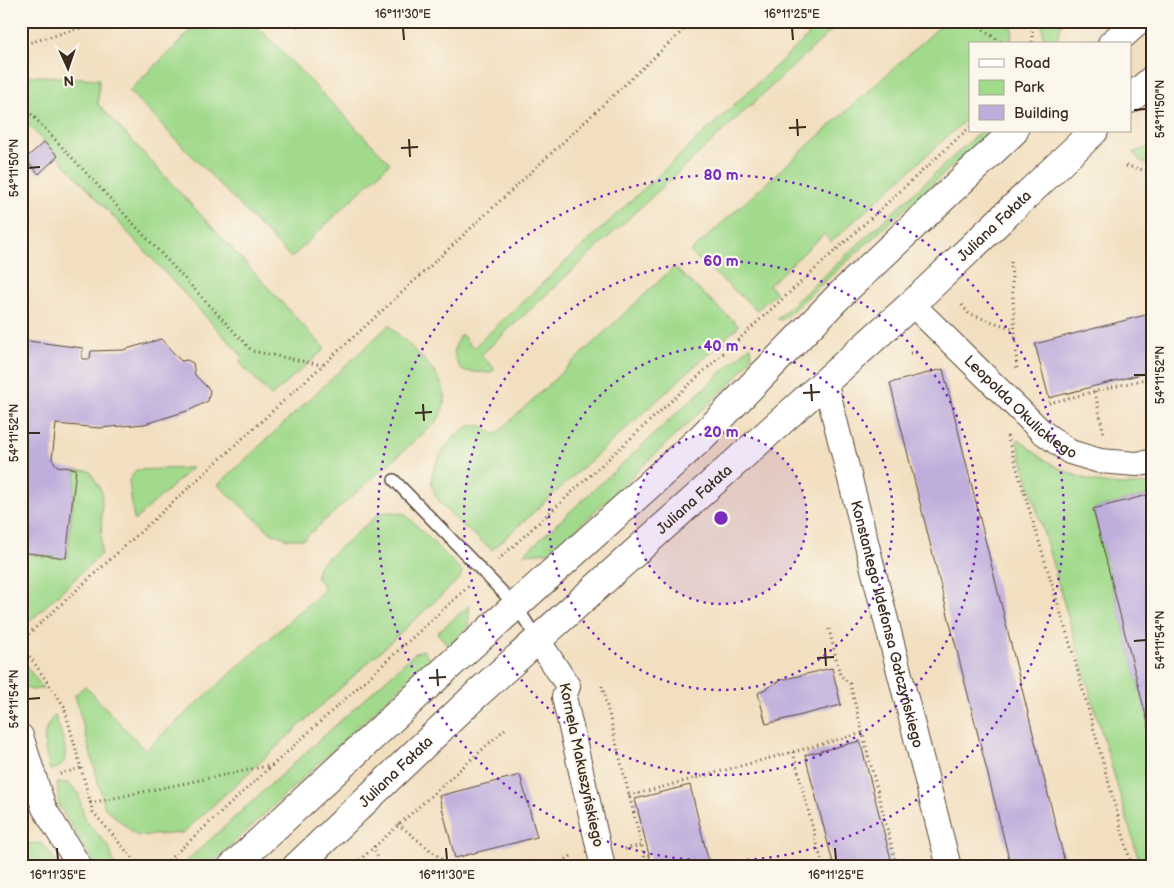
<svg xmlns="http://www.w3.org/2000/svg" width="1174" height="888" viewBox="0 0 1174 888" font-family="'Balsamiq Sans',sans-serif">
<style>
.green{fill:#a1da8c;stroke:#6e8255}
.building{fill:#bfaedc}
.lines{fill:none;stroke-linecap:round;stroke-linejoin:round}
.lane-casing{stroke:#564536;stroke-width:14}
.street-casing{stroke:#564536;stroke-width:26}
.secondary-casing{stroke:#564536;stroke-width:30}
.path{stroke:#564536;stroke-width:3;stroke-dasharray:1 4;stroke-linecap:butt}
.lane{stroke:#fff;stroke-width:11}
.street{stroke:#fff;stroke-width:24}
.secondary{stroke:#fff;stroke-width:28}
.ticks{fill:none;stroke:#3b2a1e;stroke-width:2}
.ring{fill:none;stroke:#7b2cbf;stroke-width:2.5;stroke-dasharray:2.5 5}
.labels{text-anchor:middle;dominant-baseline:central;stroke-width:4.5;stroke-linejoin:round;paint-order:stroke}
.street-label{font-size:15px;fill:#3b2a1e;stroke:#fbf7ec}
.centre{fill:#7b2cbf;stroke:#fbf7ec;stroke-width:2.5}
.ring-label{font-size:15px;text-anchor:middle;font-weight:bold;fill:#7b2cbf;stroke:#fbf7ec;stroke-width:4.5;stroke-linejoin:round;paint-order:stroke}
.neatline{fill:none;stroke:#3b2a1e;stroke-width:2}
.ticks-label{font-size:12px;text-anchor:middle;fill:#3b2a1e}
</style>
<rect width="100%" height="100%" fill="#fbf7ec"/>
<filter id="ink" filterUnits="userSpaceOnUse"><feTurbulence type="fractalNoise" baseFrequency=".02" numOctaves="2"/><feDisplacementMap in="SourceGraphic" scale="10" xChannelSelector="R" yChannelSelector="G"/><feConvolveMatrix kernelMatrix="1 2 1 2 8 2 1 2 1" color-interpolation-filters="sRGB"/></filter>
<filter id="wash" filterUnits="userSpaceOnUse"><feTurbulence type="fractalNoise" baseFrequency=".0096" numOctaves="4" result="noise"/><feDisplacementMap in="SourceGraphic" scale="20" xChannelSelector="R" yChannelSelector="G"/><feGaussianBlur stdDeviation="1.12" result="paint"/><feColorMatrix in="noise" values="0 0 0 0 0 0 0 0 0 0 0 0 0 0 0 0 0 1.4 0 .05"/><feComposite in="paint" operator="in"/></filter>
<g filter="url(#wash)">
<rect width="100%" height="100%" fill="#f2dfc0"/>
<!-- green -->
<g class="green">
<path d="M201,21H252L390,163L291,258L129,91Z"/>
<path d="M824,21H842L481,355L495,369L490,373L463,371C452,358 452,349 461,334L473,348Z"/>
<path d="M946,21H1013L1011,44H970V116L831,242L824,234L769,285L776,293L757,310L690,252Z"/>
<path d="M1042,21H1062L1056,44H1044Z"/>
<path d="M21,75L99,79L98,104L325,349L271,396L239,362L243,357L21,117Z"/>
<path d="M981,131H991L782,320L777,319Z"/>
<path d="M1153,146V165C1145,164 1137,161 1134,152Z"/>
<path d="M674,267L739,326L492,550C474,534 438,510 432,486C427,467 456,426 475,425C483,424 489,430 495,435Z"/>
<path d="M389,325C405,342 442,372 445,395C446,404 441,413 437,421L304,539H288L270,532L218,485Z"/>
<path d="M751,347L752,358L735,379L552,552L524,554L748,348Z"/>
<path d="M1019,439C1056,474 1101,491 1153,483V504L1150,496L1148,495L1093,509L1153,742V867H1141L1017,442Z"/>
<path d="M192,468L134,521L129,480L136,470Z"/>
<path d="M76,470L90,471L102,492L101,554L27,624L21,618V553L67,558Z"/>
<path d="M392,512L405,514L462,571L460,578L183,833L137,836L105,808L75,695L85,686L145,750L325,589L316,576L318,566L380,513Z"/>
<path d="M470,605L468,626L450,647L437,633Z"/>
<path d="M423,650L430,659L208,867H180L415,653Z"/>
<path d="M21,659L43,688L32,690L21,686Z"/>
<path d="M55,715C60,732 78,767 50,770C45,747 38,734 55,715Z"/>
<path d="M57,783H67L78,792L85,820L109,847L115,867H99L93,861L59,806Z"/>
<path d="M40,843L48,850L59,867H21L25,863L21,859V847L27,844Z"/>
</g>
<g id="blocks">
<!-- building -->
<g class="building">
<path d="M291,21H303L297,27Z"/>
<path d="M44,142L58,156L39,174L25,159Z"/>
<path d="M1153,313V371L1049,398L1035,344Z"/>
<path d="M161,339L181,361L187,360L193,363L195,375L210,390L208,401L190,410L145,424L100,428L56,424L52,459L57,466L76,469L66,558L21,552V340L83,348L82,359H90L91,351L123,350Z"/>
<path d="M943,369L1066,867H1011L890,383Z"/>
<path d="M1148,495L1153,514L1152,739L1093,509Z"/>
<path d="M832,668L841,705L766,724L758,693L781,680Z"/>
<path d="M860,741L893,867H834L805,755Z"/>
<path d="M520,775L537,837L455,858L439,796Z"/>
<path d="M690,785L710,867H652L635,799Z"/>
</g>
</g>
</g>
<g filter="url(#ink)">
<use href="#blocks" fill-opacity="0" stroke="#564536" stroke-width="1"/>
<g class="lines">
<defs>
<path id="lane" d="M394,480L516,606L538,640"/>
<g id="street">
<path id="s1" d="M912,304L1041,431L1070,452L1100,461L1136,464L1153,462"/>
<path id="s2" d="M825,381L949,867"/>
<path d="M538,640L568,686L564,697L603,867"/>
<path d="M21,736L44,808L80,867"/>
</g>
<g id="secondary">
<path d="M1112,44L1138,21"/>
<path d="M1130,99L1153,79"/>
<path d="M232,867L450,665L700,439L839,296L1014,131"/>
<path id="s3" d="M296,867L476,695L912,304L1094,131"/>
</g>
</defs>
<!-- lane casing -->
<use href="#lane" class="lane-casing"/>
<!-- street casing -->
<use href="#street" class="street-casing"/>
<!-- secondary casing -->
<use href="#secondary" class="secondary-casing"/>
<!-- path -->
<g class="path">
<path d="M971,21L1003,44"/>
<path d="M1032,21V44"/>
<path d="M21,45L105,21"/>
<path d="M21,103L252,351L322,365"/>
<path d="M1126,166L1153,172"/>
<path d="M1011,262L1017,370"/>
<path d="M962,305L969,314L1014,329"/>
<path d="M910,353L922,352"/>
<path d="M1095,392L1104,435"/>
<path d="M1049,403L1153,377"/>
<path d="M1007,436L1071,647L1132,867"/>
<path d="M498,560L970,127"/>
<path d="M829,629L840,675L850,684L897,867"/>
<path d="M21,641L382,311L693,21"/>
<path d="M21,644L64,706L93,812L140,867"/>
<path d="M602,686L647,867"/>
<path d="M793,752L823,867"/>
<path d="M60,774L81,768"/>
<path d="M629,796L863,733"/>
<path d="M90,803L272,765"/>
<path d="M398,824L451,867"/>
<path d="M374,846L379,867"/>
<path d="M625,849L641,845"/>
<path d="M161,867L469,586"/>
<path d="M352,867L505,729"/>
<path d="M553,867L573,855"/>
</g>
<!-- lane -->
<use href="#lane" class="lane"/>
<!-- street -->
<use href="#street" class="street"/>
<!-- secondary -->
<use href="#secondary" class="secondary"/>
</g>
</g>
<!-- ticks -->
<path class="ticks" d="M403,28L404,40M792,28L793,40M1134,110L1146,109M797,119L798,136M789,128L806,127M409,139L410,157M401,148L418,147M28,168L40,167M1134,375H1146M811,384L812,401M803,393L820,392M423,404L424,421M415,413L432,412M28,433H40M1134,641L1146,640M825,648L826,666M817,658L834,657M437,669L438,686M429,678L446,677M28,699L40,698M57,848L58,860M446,848L447,860M835,848L836,860"/>
<!-- distance rings -->
<circle cx="721" cy="518" r="86" fill="#7b2cbf" fill-opacity=".12"/>
<g class="ring">
<circle cx="721" cy="518" r="86"/>
<circle cx="721" cy="518" r="172"/>
<circle cx="721" cy="518" r="257"/>
<circle cx="721" cy="518" r="343"/>
</g>
<g class="labels">
<!-- street labels -->
<g class="street-label">
<text stroke="none"><textPath href="#s3" startOffset="948">Juliana Fałata</textPath></text>
<text stroke="none"><textPath href="#s1" startOffset="150">Leopolda Okulickiego</textPath></text>
<text stroke="none"><textPath href="#s3" startOffset="542">Juliana Fałata</textPath></text>
<text stroke="none"><textPath href="#s2" startOffset="251">Konstantego Ildefonsa Gałczyńskiego</textPath></text>
<text transform="translate(581 765) rotate(78)">Kornela Makuszyńskiego</text>
<text stroke="none"><textPath href="#s3" startOffset="138">Juliana Fałata</textPath></text>
</g>
</g>
<circle cx="721" cy="518" r="8" class="centre"/>
<g class="ring-label">
<text x="721" y="180">80 m</text>
<text x="721" y="266">60 m</text>
<text x="721" y="351">40 m</text>
<text x="721" y="437">20 m</text>
</g>
<!-- margin -->
<rect width="1174" height="888" fill="none" stroke="#fbf7ec" stroke-width="55"/>
<!-- legend -->
<rect x="969" y="42" width="162" height="90" fill="#fbf7ec" stroke="#aea59a"/>
<rect x="979" y="59" width="25" height="8" fill="#ffffff" stroke="#aea59a"/>
<text x="1014" y="68" font-size="15" fill="#3b2a1e">Road</text>
<rect x="979" y="80" width="25" height="15" fill="#a1da8c" stroke="#aea59a"/>
<text x="1014" y="92" font-size="15" fill="#3b2a1e">Park</text>
<rect x="979" y="105" width="25" height="15" fill="#bfaedc" stroke="#aea59a"/>
<text x="1014" y="118" font-size="15" fill="#3b2a1e">Building</text>
<!-- north arrow -->
<g transform="translate(68 68) rotate(177)" stroke="#fbf7ec" stroke-width="4" paint-order="stroke">
<path d="M0-4L9 19L0 12L-9 19Z" fill="#3b2a1e"/>
<text y="-8" font-size="14" font-weight="bold" text-anchor="middle" fill="#3b2a1e">N</text>
</g>
<rect x="28" y="28" width="1118" height="832" class="neatline"/>
<g class="ticks-label">
<text x="403" y="18">16°11'30"E</text>
<text x="792" y="18">16°11'25"E</text>
<text transform="translate(1160 109) rotate(-90)" y="4">54°11'50"N</text>
<text transform="translate(14 168) rotate(-90)" y="4">54°11'50"N</text>
<text transform="translate(1160 375) rotate(-90)" y="4">54°11'52"N</text>
<text transform="translate(14 433) rotate(-90)" y="4">54°11'52"N</text>
<text transform="translate(1160 640) rotate(-90)" y="4">54°11'54"N</text>
<text transform="translate(14 699) rotate(-90)" y="4">54°11'54"N</text>
<text x="58" y="879">16°11'35"E</text>
<text x="447" y="879">16°11'30"E</text>
<text x="836" y="879">16°11'25"E</text>
</g>
</svg>
